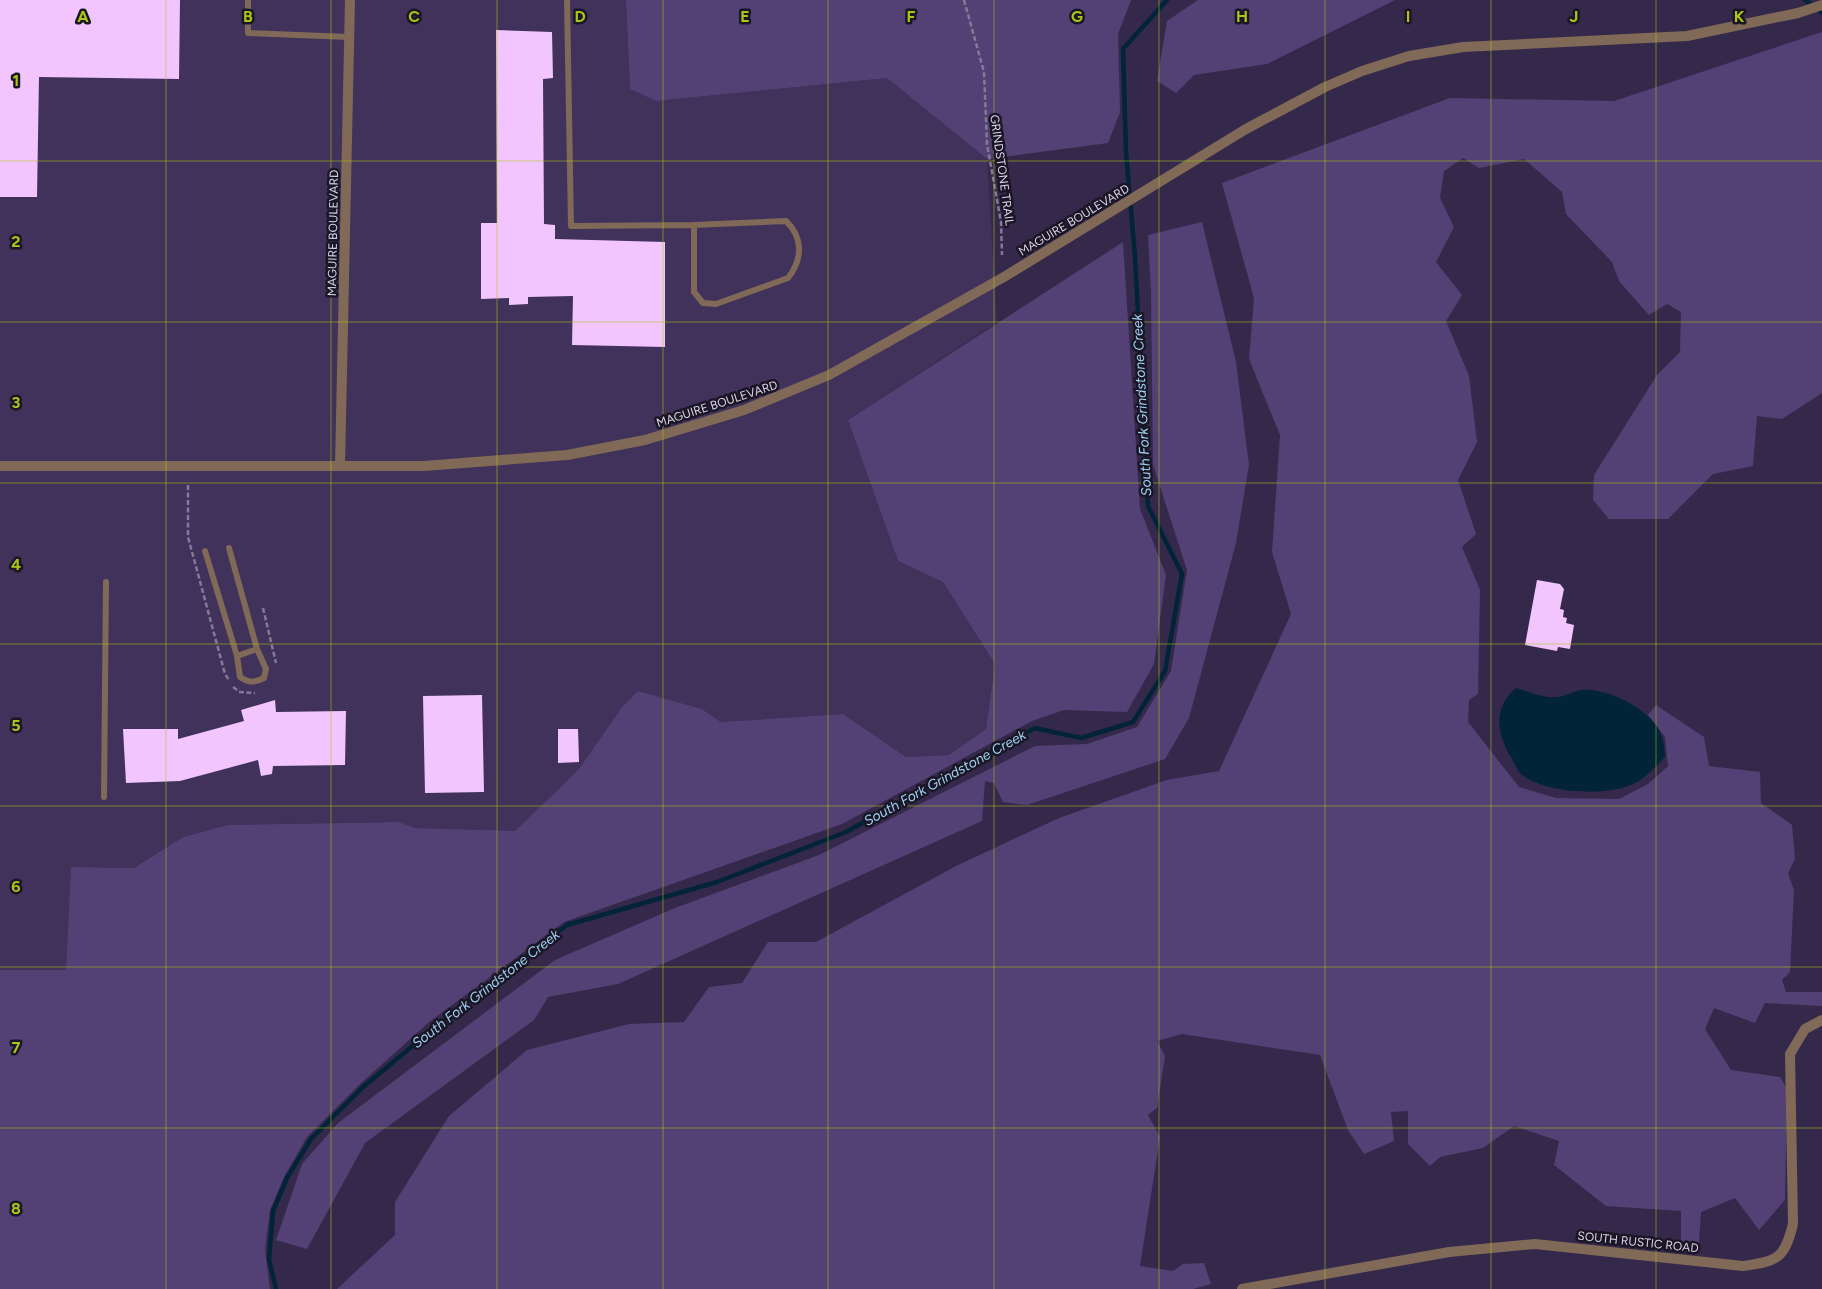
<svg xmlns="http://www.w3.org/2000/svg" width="1822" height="1289" viewBox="0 0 1822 1289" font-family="Figtree,sans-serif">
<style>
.built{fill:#40325a}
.green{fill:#534075}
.water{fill:#012438}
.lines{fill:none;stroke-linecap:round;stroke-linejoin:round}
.stream{stroke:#012438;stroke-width:4.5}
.building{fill:#f2c5fe}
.path{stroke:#837a96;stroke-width:2.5;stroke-dasharray:5 2.5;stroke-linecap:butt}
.service{stroke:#806957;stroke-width:6}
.minor{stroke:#806957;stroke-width:10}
.tertiary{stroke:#806957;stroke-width:10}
.grid{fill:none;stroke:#acc613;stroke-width:1;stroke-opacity:0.55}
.labels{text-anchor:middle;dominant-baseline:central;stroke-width:5;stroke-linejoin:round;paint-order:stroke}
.street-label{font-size:12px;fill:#dbd5ea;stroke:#1b1625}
.water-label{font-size:14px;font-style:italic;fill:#9fd2f5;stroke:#1b1625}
.grid-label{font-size:16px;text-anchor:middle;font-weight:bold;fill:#acc613;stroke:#1b1625;stroke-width:5;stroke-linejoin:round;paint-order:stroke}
</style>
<rect width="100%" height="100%" fill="#35294b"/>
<!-- built -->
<path class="built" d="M0,0H626L630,89L656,101L887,78L987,159L997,322L848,420L898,561L943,582L995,664L986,729L949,755L906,757L843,714L721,722L702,709L638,691L622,707L579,769L515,831L415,828L399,822H372L228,825L183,837L134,868L72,867L66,970H0Z"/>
<!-- green -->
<g class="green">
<path d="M626,0H1131L1118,34L1120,112L1108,143L987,159L887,78L656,101L630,89Z"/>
<path d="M1198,0H1395L1267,64L1194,75L1176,93L1157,81L1167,21Z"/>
<path d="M1822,32V393L1782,419L1757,416L1753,466L1713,474L1668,519H1609L1593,500L1594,475L1657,375L1680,352L1681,312L1667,304L1649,315L1619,281L1612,262L1566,214L1562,192L1524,159L1479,168L1463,158L1444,171L1440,198L1454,227L1436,262L1462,295L1446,321L1469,376L1477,442L1458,480L1476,534L1462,547L1480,590L1478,694L1469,700L1468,722L1519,787L1556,798L1619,799L1648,784L1668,766L1665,737L1648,715L1656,705L1704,737L1709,766L1760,772L1761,803L1792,825L1795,859L1788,873L1794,890L1790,972L1782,980L1786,992H1822V1006L1765,1003L1755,1023L1714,1008L1705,1029L1731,1070L1780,1077L1787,1089L1785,1200L1759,1230L1735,1198L1701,1212L1699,1242H1681V1211L1606,1206L1554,1165L1559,1141L1514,1126L1483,1148L1440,1157L1430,1166L1408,1144V1111L1391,1112L1394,1141L1364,1154L1348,1130L1320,1055L1182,1034L1157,1041L1165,1056L1157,1108L1148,1115L1160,1137L1140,1266L1173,1271L1183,1264L1204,1263L1211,1284L1193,1289H337L395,1235V1202L449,1116L527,1050L629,1024L684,1022L709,987L742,983L768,942H816L956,866L1059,818L1167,780L1219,771L1291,614L1272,552L1280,435L1249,359L1254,298L1222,183L1450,98L1614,101Z"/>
<path d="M1202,222L1236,362L1249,465L1236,543L1189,718L1165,759L1027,805L1003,802L994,783L985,781L982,821L618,984L548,997L534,1020L365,1143L307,1249L276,1240L302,1164L338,1123L555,960L675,908L819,855L1035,746L1087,744L1137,727L1171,671L1187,570L1153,465L1151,291L1148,235Z"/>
<path d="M1123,242L1140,509L1166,575L1154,664L1127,712L1064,710L1032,721L842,824L564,922L428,1023L360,1084L307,1137L284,1177L270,1210L265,1250L270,1289H0V970H66L71,867L134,868L183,837L228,825L399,822L415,828L515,831L579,769L622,707L638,691L702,709L721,722L843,714L906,757L949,755L986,729L995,664L943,582L898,561L848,420Z"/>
</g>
<!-- water -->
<path class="water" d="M1516,688C1527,691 1538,696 1549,697C1565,699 1570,691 1582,690C1606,688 1645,707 1658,728C1663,737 1665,747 1665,757C1655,767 1645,779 1633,784C1607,797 1545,793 1522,775C1518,772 1515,764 1512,759C1497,735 1492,708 1516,688Z"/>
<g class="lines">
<!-- stream -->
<g class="stream">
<path d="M1805,0L1822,13"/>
<path d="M276,1289L269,1259L273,1211L287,1178L311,1139L363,1087L450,1015L567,925L717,882L846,832L1035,728L1081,738L1133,722L1165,671L1182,574L1148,506L1135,257L1126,152L1123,49L1167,0"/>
</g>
</g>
<!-- building -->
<g class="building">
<path d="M0,0H180L179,79L39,77L37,197H0Z"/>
<path d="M496,30L552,32L553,78L543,79L544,224L555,225V239L665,242V347L572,345L573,296L528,297V304L509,305V298L481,299V223H497Z"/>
<path d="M1537,580L1560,584L1564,589L1560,609L1564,610L1563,617L1567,618L1566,623L1574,625L1570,649L1558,647L1557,651L1525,645Z"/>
<path d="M482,695L484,792L425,793L423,696Z"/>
<path d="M275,700L276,712L346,711L345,765L273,766L272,774L261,776L258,760L180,781L126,783L123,729H178V739L244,721L241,710Z"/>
<path d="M558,729H578L579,762L558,763Z"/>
</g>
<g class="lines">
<!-- path -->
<g class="path">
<path d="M964,0L984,72L987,144L1001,222L1002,255"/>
<path d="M188,485V537L225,674L229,680"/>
<path d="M263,608L276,663"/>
<path d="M233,687L240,692L255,693"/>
</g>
<!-- service -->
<g class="service">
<path d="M248,0V33L349,37"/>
<path d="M567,0L571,226L694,225L786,221C803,237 803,259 788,278L716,304L703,303L694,292V225"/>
<path d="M205,551L237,656L257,649L229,548"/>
<path d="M237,656L240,677C249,683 254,683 264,678L266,669L257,649"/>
<path d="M104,797L106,582"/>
</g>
<!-- minor -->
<g class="minor">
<path d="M340,466L350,0"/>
<path d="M1242,1289L1449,1252L1535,1244L1743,1266C1777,1262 1785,1258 1793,1224L1790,1054L1805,1029L1822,1020"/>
</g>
<!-- tertiary -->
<path class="tertiary" d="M0,466H424L567,455L645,440L744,410L829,375L1004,277L1246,129L1325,87L1362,71L1409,56L1463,47L1687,36L1798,13L1822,5"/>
</g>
<!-- grid -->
<path class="grid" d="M166,0V1289M331,0V1289M497,0V1289M663,0V1289M828,0V1289M994,0V1289M1159,0V1289M1325,0V1289M1491,0V1289M1656,0V1289M0,161H1822M0,322H1822M0,483H1822M0,644H1822M0,806H1822M0,967H1822M0,1128H1822"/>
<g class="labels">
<!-- street labels -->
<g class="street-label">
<text transform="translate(1002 170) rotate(82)">GRINDSTONE TRAIL</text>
<text transform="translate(1074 220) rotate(-31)">MAGUIRE BOULEVARD</text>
<text transform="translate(333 233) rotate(-89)">MAGUIRE BOULEVARD</text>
<text transform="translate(717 404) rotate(-18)">MAGUIRE BOULEVARD</text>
<text transform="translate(1638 1242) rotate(6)">SOUTH RUSTIC ROAD</text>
</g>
<!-- water labels -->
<g class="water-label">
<text transform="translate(1142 405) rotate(-93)">South Fork Grindstone Creek</text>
<text transform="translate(945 778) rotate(-29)">South Fork Grindstone Creek</text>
<text transform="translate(486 989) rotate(-38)">South Fork Grindstone Creek</text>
</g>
</g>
<g class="grid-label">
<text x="83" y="22">A</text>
<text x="248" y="22">B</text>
<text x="414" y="22">C</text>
<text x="580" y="22">D</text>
<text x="745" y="22">E</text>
<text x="911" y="22">F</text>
<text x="1077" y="22">G</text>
<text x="1242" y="22">H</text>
<text x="1408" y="22">I</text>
<text x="1574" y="22">J</text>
<text x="1739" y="22">K</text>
<text x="16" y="86">1</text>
<text x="16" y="247">2</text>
<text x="16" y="408">3</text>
<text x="16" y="570">4</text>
<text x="16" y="731">5</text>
<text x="16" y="892">6</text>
<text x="16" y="1053">7</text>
<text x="16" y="1214">8</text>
</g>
</svg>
